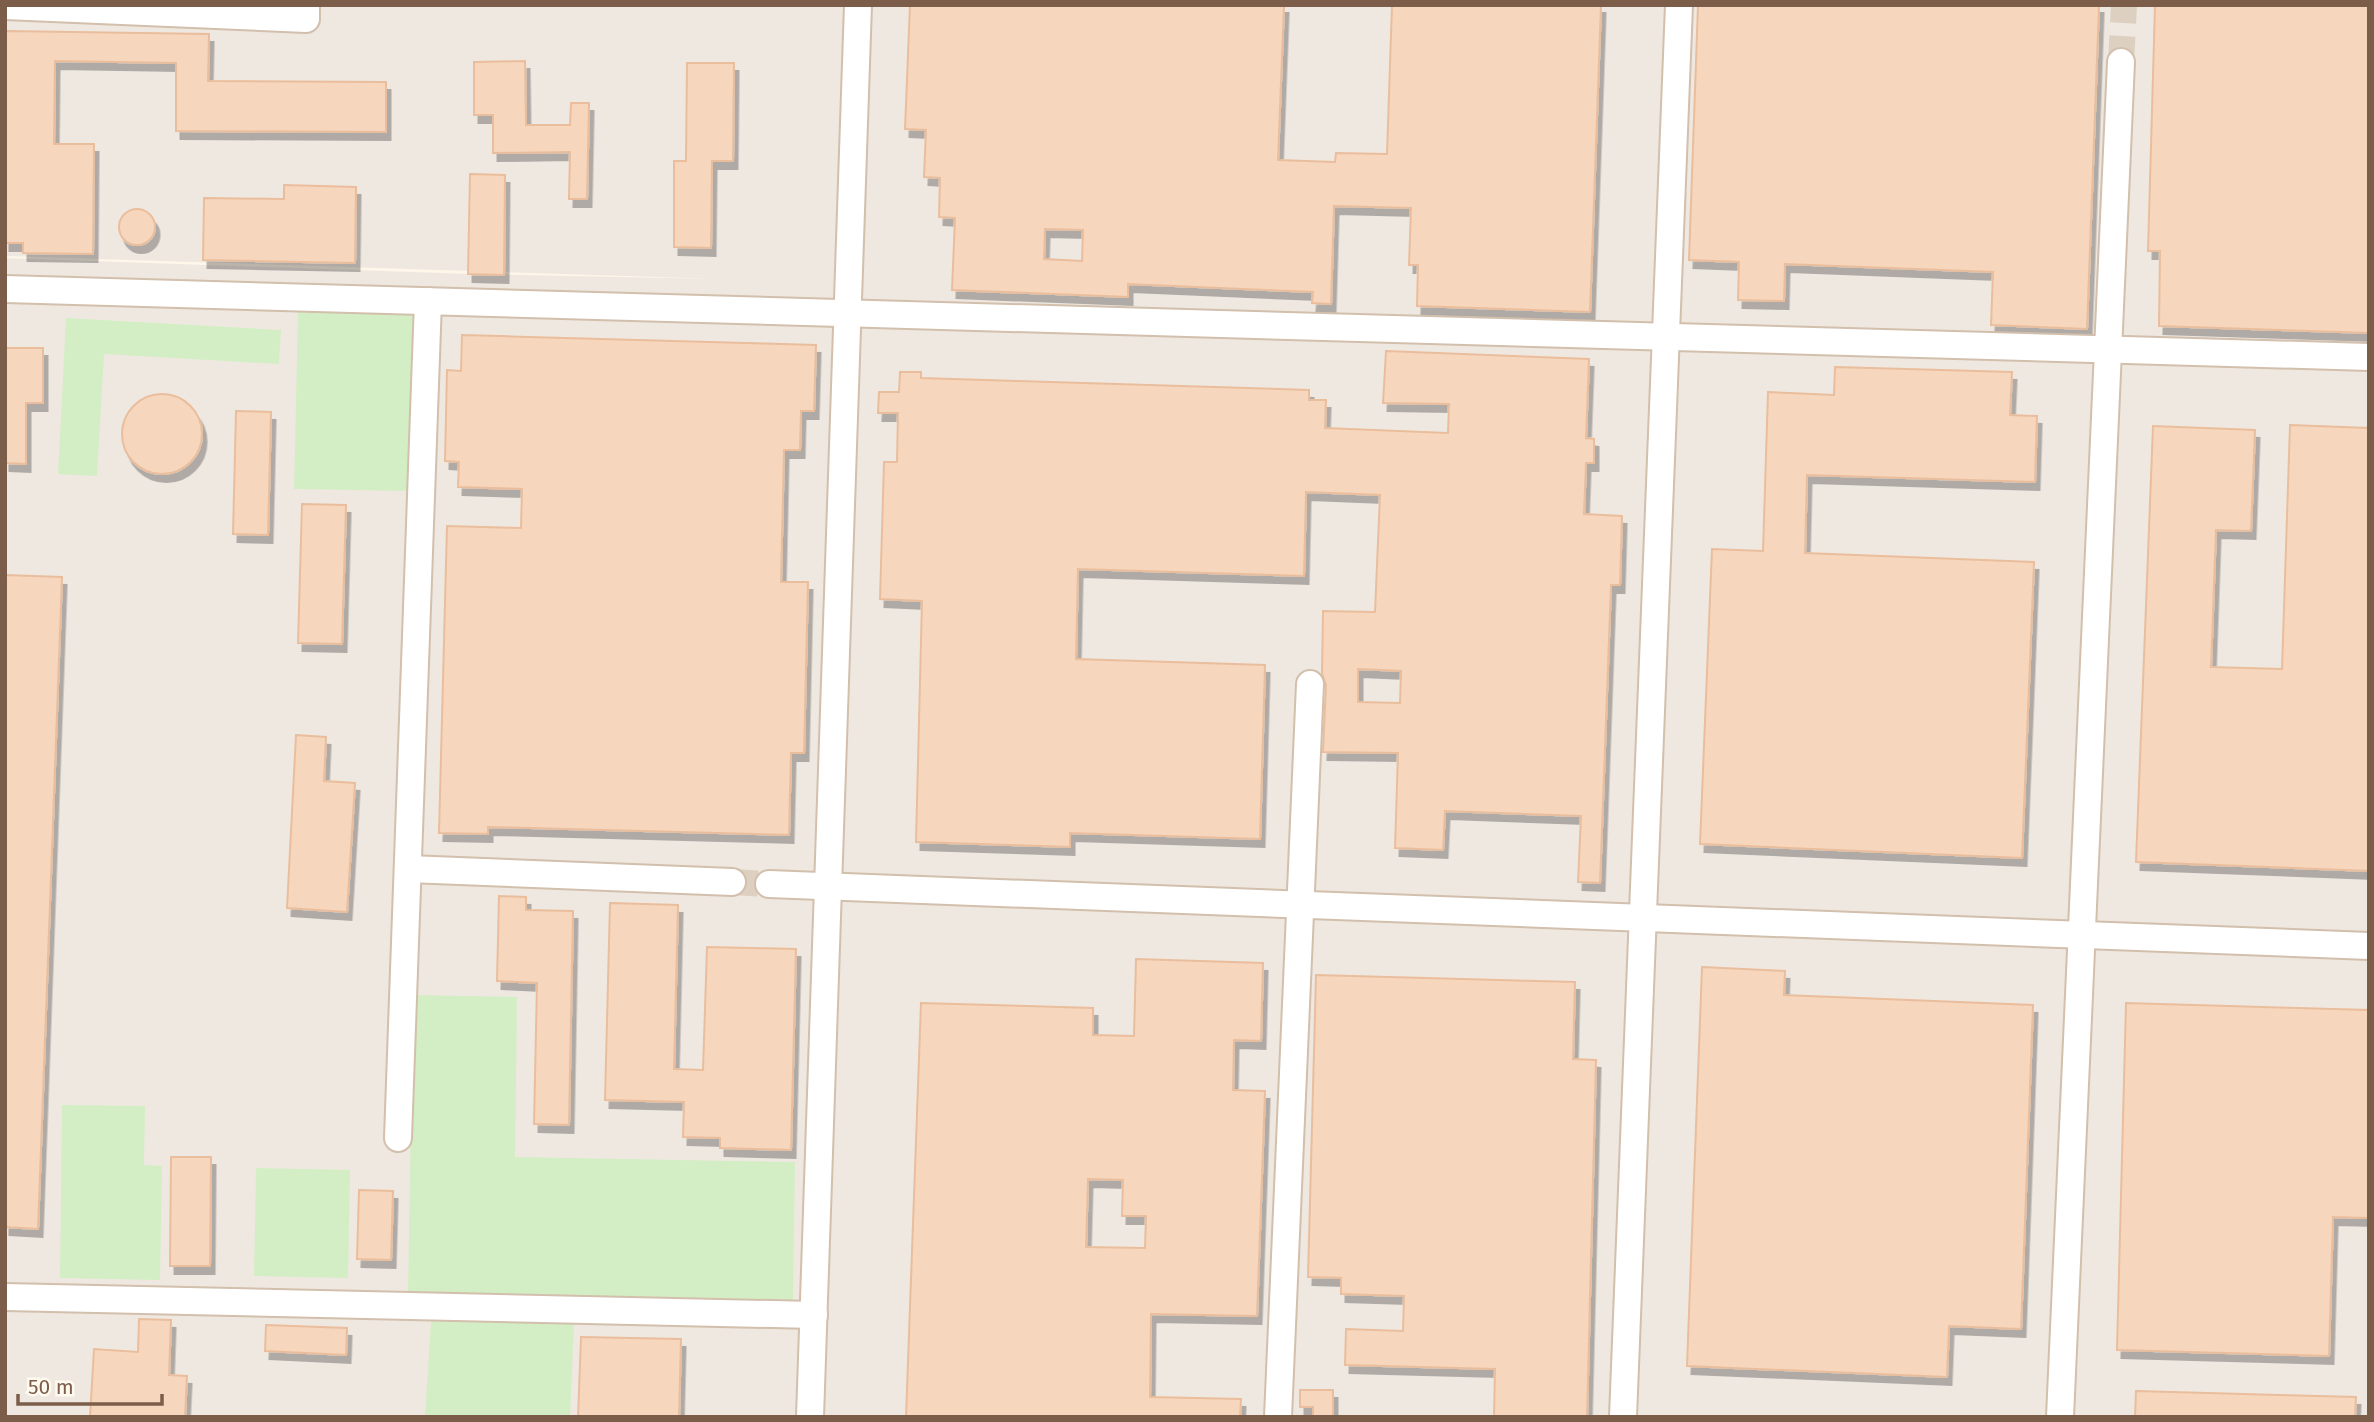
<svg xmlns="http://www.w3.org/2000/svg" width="2374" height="1422" viewBox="0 0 2374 1422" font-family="'Fira Sans',sans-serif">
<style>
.industrial{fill:#efe8e1}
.green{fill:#d3eec4}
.building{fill:#f6d6bd;stroke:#eabe9c;stroke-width:2;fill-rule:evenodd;filter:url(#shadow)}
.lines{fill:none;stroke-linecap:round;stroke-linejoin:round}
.minor-tunnel{stroke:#ddd0c0;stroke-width:26;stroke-dasharray:26 13;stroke-linecap:butt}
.minor-casing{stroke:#d2bfac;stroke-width:30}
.minor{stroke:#fff;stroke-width:26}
</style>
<defs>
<filter id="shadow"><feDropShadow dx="4.5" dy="8" stdDeviation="0" flood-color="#0004"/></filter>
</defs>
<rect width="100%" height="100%" fill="#fef6e8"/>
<!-- industrial -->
<path class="industrial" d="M5,5H2369V1417H5V258L468,274L720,279L5,256Z"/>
<!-- green -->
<g class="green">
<path d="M298,311L413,313L410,491L294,489Z"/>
<path d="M66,318L281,330L279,364L104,354L97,476L58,474Z"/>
<path d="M413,995L517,997L515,1157L795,1162L793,1300L408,1292Z"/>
<path d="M62,1105L145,1106L144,1165L162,1166L160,1280L60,1278Z"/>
<path d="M256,1168L350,1170L348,1278L254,1276Z"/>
<path d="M431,1321L574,1323L570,1417H425Z"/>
</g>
<!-- building -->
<g class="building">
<path d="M910,5H1284L1278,160L1335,162L1336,153L1387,154L1392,5H1601L1590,312L1417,306L1418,265H1409L1411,208L1334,206L1331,304L1312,303L1313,292L1128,284V297L952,290L955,218L939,217L940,178L924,177L926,130L905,129ZM1045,229L1083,230L1082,261L1044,259Z"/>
<path d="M1698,5H2099L2087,329L1991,325L1993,272L1785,264L1784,301L1738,300L1739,262L1689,260Z"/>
<path d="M2155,5H2369V333L2159,326L2160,251H2148Z"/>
<path d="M5,31L209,34L208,81L386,82V132L176,131V63L55,61L54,144H94L93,254L23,253V243H5Z"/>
<path d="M525,61L526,125H570L571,103H589L587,199H569L570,152L493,153V115H474V62Z"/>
<path d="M687,63H734L733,161H712L711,248L674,247V161H686Z"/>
<path d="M470,174L505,175L504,275L468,274Z"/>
<path d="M284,185L356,187L355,263L203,260L204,198L284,199Z"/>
<circle cx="137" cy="227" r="18"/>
<path d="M462,335L816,345L814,411H801L800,450H784L781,582H808L804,753H791L789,835L488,827V834L439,833L447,526L521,528L522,489L458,487L459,462L445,461L447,370L461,371Z"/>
<path d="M5,348H43V403H26V464L5,463Z"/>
<path d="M1386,351L1589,359L1586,438L1594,439V463H1586L1584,514L1622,516L1620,585H1611L1600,883L1578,882L1581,816L1445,811L1443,850L1395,848L1398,753L1323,752L1326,685L1322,674L1323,611L1375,612L1380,495L1306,492L1304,576L1078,569L1076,659L1265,665L1260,839L1070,833V847L916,842L922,601L880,599L884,462H897L898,413H878L879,392H899L900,372H921V378L1309,390V400H1326L1325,428L1448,433L1449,404L1383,403ZM1358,669L1401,671L1400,703L1358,702Z"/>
<path d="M1835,367L2012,372L2010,415L2037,416L2035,482L1807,475L1805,553L2034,562L2022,858L1700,844L1712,549L1763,551L1768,392L1834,395Z"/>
<circle cx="162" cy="434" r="40"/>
<path d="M236,411L271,412L268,535L233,534Z"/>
<path d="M2290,425L2369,428V871L2136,862L2153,426L2255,430L2251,531L2216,530L2211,667L2282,669Z"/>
<path d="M302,504L346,505L342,644L298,643Z"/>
<path d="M5,575L62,577L38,1229L5,1227Z"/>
<path d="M296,735L326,737L324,781L355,783L347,912L287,908Z"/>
<path d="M499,896L526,897V910L573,911L569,1125L534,1124L537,983L497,981Z"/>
<path d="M610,903L678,905L674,1069L703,1070L707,947L796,949L791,1150L720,1148V1138L683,1137L684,1102L605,1100Z"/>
<path d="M1136,959L1263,963L1261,1041L1234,1040L1233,1090L1265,1091L1257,1316L1151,1314L1150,1397L1241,1399L1240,1417H906L921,1003L1093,1008V1035L1134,1036ZM1088,1179L1123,1180L1122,1216H1146L1145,1248L1086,1247Z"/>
<path d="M1702,967L1785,971L1784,995L2033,1005L2021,1329L1949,1326L1947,1377L1687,1366Z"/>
<path d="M1316,975L1575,982L1573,1059L1596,1060L1587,1417H1494L1495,1369L1345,1365L1346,1329L1403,1331L1404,1296L1341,1294V1278L1308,1277Z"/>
<path d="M2126,1003L2369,1010V1218L2333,1217L2329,1356L2117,1350Z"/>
<path d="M171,1157H211L210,1266H170Z"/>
<path d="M359,1190L393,1191L391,1260L357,1259Z"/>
<path d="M139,1319L171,1320L169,1375L187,1376L185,1417H90L94,1349L138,1352Z"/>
<path d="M266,1325L347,1328L346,1355L265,1351Z"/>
<path d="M581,1337L681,1339L679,1417H578Z"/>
<path d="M1300,1390H1333V1417H1313V1407H1300Z"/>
<path d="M2136,1391L2356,1397L2355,1417H2135Z"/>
</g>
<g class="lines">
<!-- minor-tunnel -->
<g class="minor-tunnel">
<path d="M2121,62L2124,5"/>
<path d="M732,882L769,884"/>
</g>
<defs>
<g id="minor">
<path d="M5,6L306,19V5"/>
<path d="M5,289L2369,357"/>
<path d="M408,869L732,882"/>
<path d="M769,884L2369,946"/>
<path d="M398,1138L428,301"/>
<path d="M5,1297L814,1315"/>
<path d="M810,1417L858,5"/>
<path d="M1278,1417L1310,684"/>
<path d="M1623,1417L1679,5"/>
<path d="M2060,1417L2121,62"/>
</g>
</defs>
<!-- minor casing -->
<use href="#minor" class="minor-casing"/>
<!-- minor -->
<use href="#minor" class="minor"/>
</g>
<!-- border -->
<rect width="2374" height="1422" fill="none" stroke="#7b5d49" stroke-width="14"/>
<!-- scale -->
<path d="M18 1394v10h144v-10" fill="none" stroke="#7b5d49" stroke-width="3.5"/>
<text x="28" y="1394" font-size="21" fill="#7b5d49" stroke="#fffaf0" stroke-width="5" paint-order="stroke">50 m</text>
</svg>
